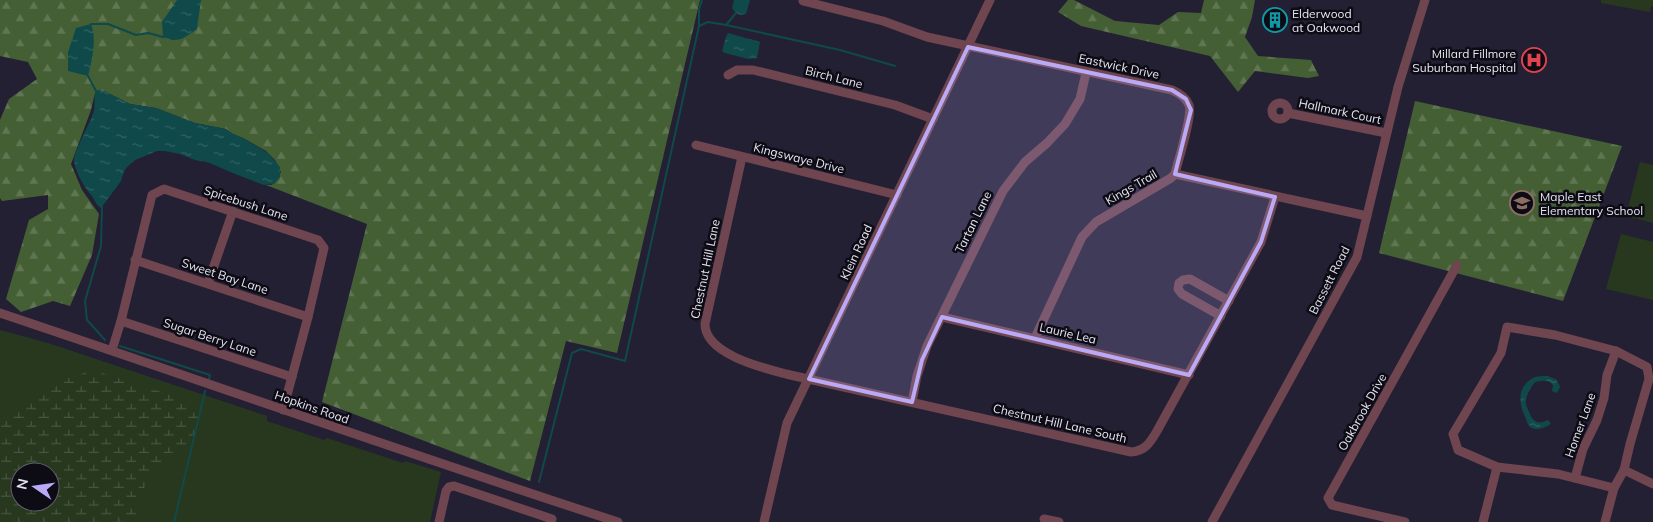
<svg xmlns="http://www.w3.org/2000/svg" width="1653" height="522" viewBox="0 0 1653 522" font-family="Mulish,sans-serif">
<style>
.green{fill:#28381f;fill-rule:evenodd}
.forest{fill:url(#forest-firs)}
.wetland{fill:url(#wetland-marsh);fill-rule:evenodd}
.water{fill:url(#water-ripples)}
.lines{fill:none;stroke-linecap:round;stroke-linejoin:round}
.stream{stroke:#0f494a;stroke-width:2}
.minor{stroke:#6f454f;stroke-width:9}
.marked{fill:#baaaf6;fill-opacity:0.2;stroke:#baaaf6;stroke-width:4;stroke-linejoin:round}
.labels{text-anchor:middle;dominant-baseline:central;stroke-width:5;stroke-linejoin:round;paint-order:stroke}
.poi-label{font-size:12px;fill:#e5e4f1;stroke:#0d0b14;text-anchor:start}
.street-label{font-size:12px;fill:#e5e4f1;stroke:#0d0b14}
</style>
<defs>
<pattern id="forest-firs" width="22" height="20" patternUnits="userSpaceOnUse" patternTransform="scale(1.25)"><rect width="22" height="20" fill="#455f35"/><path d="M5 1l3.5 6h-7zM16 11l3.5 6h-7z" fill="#607653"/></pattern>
<pattern id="wetland-marsh" width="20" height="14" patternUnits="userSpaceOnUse" patternTransform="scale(1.25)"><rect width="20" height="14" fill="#28381f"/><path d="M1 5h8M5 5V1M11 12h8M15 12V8" fill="none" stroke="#475540"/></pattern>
<pattern id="water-ripples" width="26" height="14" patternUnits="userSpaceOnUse" patternTransform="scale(1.25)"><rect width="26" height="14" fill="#0f494a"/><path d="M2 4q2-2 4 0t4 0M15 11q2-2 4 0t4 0" fill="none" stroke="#326365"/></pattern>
</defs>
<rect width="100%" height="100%" fill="#232034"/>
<!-- green -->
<g class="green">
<path d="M1601,0H1653V6H1651L1650,12L1601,3Z"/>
<path d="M1640,162L1653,165V223L1626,216Z"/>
<path d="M1621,234L1653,242V300L1606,289Z"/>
<path d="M0,330L48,343L267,416V421L324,440L327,438L403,463L405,461L441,472L430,522H0ZM20,472H50V502H20Z"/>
</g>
<!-- forest -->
<g class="forest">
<path d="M0,0H700L617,353L566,341L530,481L322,402L367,224L266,185H272L281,172L275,160L266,151L243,138L233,134L226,129L195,123L156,108L130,104L104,91L95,93L91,110L71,164L82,190L99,214L92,255L70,306L53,301L21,312L6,299L29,220L48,209V195L2,201L0,198V120L9,99L37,79L28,62L0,56Z"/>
<path d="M1068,0H1074L1115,21L1159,25L1178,12L1201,13L1204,0H1255L1252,17L1245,37L1258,56L1311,60L1319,76L1308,78L1255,71L1238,92L1210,56L1081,26L1058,12Z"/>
<path d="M1415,101L1622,146L1563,301L1379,253Z"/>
</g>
<!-- wetland -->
<path class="wetland" d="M93,370L202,405L193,448L166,454L140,494L136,522H0V427L16,405L48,394L63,380ZM20,472H50V502H20Z"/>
<!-- water -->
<g class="water">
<path d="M177,0H201L197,29C184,38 178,44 163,37L162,22Z"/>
<path d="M734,0H750L746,14C739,16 736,14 732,8Z"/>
<path d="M91,24C97,39 92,60 88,76L68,71V52L76,28Z"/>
<path d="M728,33L760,42L757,58L748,59L725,53L722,51L726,37Z"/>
<path d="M98,90L104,91L130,104L156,108L195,123L226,129L233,134L243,138L268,153L280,167V177L274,184L264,185L233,173L207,162L195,160L180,154L165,151H157L135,160L127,167L124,171L121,181L101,208C96,205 95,200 92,196C84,187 76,173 74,161C73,153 90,123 93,114C96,106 93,98 96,91Z"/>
<path d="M1548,376L1557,380L1560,387L1557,393L1552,391L1553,385C1548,379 1542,381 1535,382C1531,387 1527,394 1526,400C1525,405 1528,409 1529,412C1533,422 1538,425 1548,420L1551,424C1545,427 1539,431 1532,428C1528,426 1527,423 1526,419C1519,405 1516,387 1533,378C1537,376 1543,376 1548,376Z"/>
</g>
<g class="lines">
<!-- stream -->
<g class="stream">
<path d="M91,24H108L136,35L148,33L163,37"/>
<path d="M726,25L736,13"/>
<path d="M699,26V9L702,0"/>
<path d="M88,76L96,91"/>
<path d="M102,207L101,246L85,301L87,320L105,340"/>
<path d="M120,346L210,375L209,379"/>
<path d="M539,482L572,353L581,349L625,361L699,26L708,22L726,25L840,50L895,66"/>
<path d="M174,522L205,391"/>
</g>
<!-- minor -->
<g class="minor">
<path d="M803,1L883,21L927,37L1172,90C1179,93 1186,97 1189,105C1193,114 1178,161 1175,174L1171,178L1096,222L1082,237L1035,338"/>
<path d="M728,75L737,70H753L895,105L933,119"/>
<circle cx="1280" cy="111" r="8"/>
<path d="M1288,113L1386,133"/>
<path d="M696,145L897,195"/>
<path d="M742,157L705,324C705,354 763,368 786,374L1131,452C1145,451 1150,443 1157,431L1261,242L1275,197"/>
<path d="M1175,174L1367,216"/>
<path d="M135,260L308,317"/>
<path d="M208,283L233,211"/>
<path d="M0,313C206,382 411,455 618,522"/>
<path d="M1221,316L1182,294L1178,289L1179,283L1183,280L1190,279L1229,301"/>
<path d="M942,317L1189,375"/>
<path d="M121,321L292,377"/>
<path d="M112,350L121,321L152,195L164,189L318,240L324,248L308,317L283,410"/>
<path d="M912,402L917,376L927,346L1003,191L1025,162L1047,143L1065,124L1080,99L1086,73"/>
<path d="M1575,478L1583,449L1597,420L1604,398L1607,375L1616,351"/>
<path d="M1614,488L1558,474L1497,467L1458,450L1453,434L1501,353L1507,327L1555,335L1616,351L1647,367L1649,379L1630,444L1624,470"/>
<path d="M1044,519L1059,522"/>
<path d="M439,522L446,491L449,487L454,486L552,519"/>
<path d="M764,522L787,423L990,0"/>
<path d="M1212,522L1357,257L1398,87L1425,0"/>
<path d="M1405,522L1332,505L1328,498L1457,265"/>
<path d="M1483,522L1497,467"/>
<path d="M1605,522L1614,488L1624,470L1653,484"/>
</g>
</g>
<!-- marked area -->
<path class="marked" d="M968,47L1172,90L1186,99L1191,110L1175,174L1275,197L1261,242L1189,375L942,317L922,360L912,402L809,379Z"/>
<!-- icons -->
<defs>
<symbol id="building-ring" viewBox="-11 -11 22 22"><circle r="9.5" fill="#0d0b14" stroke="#0f9aa8" stroke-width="1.5"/><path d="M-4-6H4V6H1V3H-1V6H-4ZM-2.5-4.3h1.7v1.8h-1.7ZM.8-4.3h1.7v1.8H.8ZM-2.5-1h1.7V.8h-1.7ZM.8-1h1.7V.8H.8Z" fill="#0f9aa8"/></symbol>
<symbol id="hospital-ring" viewBox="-11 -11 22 22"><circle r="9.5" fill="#0d0b14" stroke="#e0444e" stroke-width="1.5"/><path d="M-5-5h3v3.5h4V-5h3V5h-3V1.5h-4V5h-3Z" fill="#e0444e"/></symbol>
<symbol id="school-ring" viewBox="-11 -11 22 22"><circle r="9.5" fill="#0d0b14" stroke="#8d6e63" stroke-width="1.5"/><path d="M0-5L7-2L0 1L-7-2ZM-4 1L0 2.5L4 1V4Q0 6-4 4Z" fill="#8d6e63"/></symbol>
</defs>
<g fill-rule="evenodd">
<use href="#building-ring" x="1261" y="6" width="28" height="28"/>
<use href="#hospital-ring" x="1520" y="46" width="28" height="28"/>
<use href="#school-ring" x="1508" y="189" width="28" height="28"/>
</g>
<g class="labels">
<!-- poi labels -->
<g class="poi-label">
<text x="1292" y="13">Elderwood<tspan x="1292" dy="14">at Oakwood</tspan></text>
<text x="1516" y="53" text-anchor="end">Millard Fillmore<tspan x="1516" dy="14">Suburban Hospital</tspan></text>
<text x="1540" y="196">Maple East<tspan x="1540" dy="14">Elementary School</tspan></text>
</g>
<!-- street labels -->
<g class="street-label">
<text transform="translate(1119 66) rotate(12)">Eastwick Drive</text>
<text transform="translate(834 77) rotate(14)">Birch Lane</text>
<text transform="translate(1340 111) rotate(12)">Hallmark Court</text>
<text transform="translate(799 158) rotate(14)">Kingswaye Drive</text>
<text transform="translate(1131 187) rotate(-30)">Kings Trail</text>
<text transform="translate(246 203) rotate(18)">Spicebush Lane</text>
<text transform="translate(973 222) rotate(-64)">Tartan Lane</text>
<text transform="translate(856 252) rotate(-65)">Klein Road</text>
<text transform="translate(705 269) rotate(-78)">Chestnut Hill Lane</text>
<text transform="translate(225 276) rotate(18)">Sweet Bay Lane</text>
<text transform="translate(1329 280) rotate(-63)">Bassett Road</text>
<text transform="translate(1068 333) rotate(13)">Laurie Lea</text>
<text transform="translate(210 337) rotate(18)">Sugar Berry Lane</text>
<text transform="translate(312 407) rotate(19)">Hopkins Road</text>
<text transform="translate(1362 412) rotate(-61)">Oakbrook Drive</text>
<text transform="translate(1060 423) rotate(13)">Chestnut Hill Lane South</text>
<text transform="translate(1580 425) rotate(-70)">Homer Lane</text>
</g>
</g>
<!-- north arrow -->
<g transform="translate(35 487) rotate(283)"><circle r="24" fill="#0d0b14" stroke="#63626c"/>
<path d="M0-4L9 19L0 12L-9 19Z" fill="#baaaf6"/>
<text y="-8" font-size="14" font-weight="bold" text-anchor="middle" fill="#e5e4f1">N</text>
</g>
</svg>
